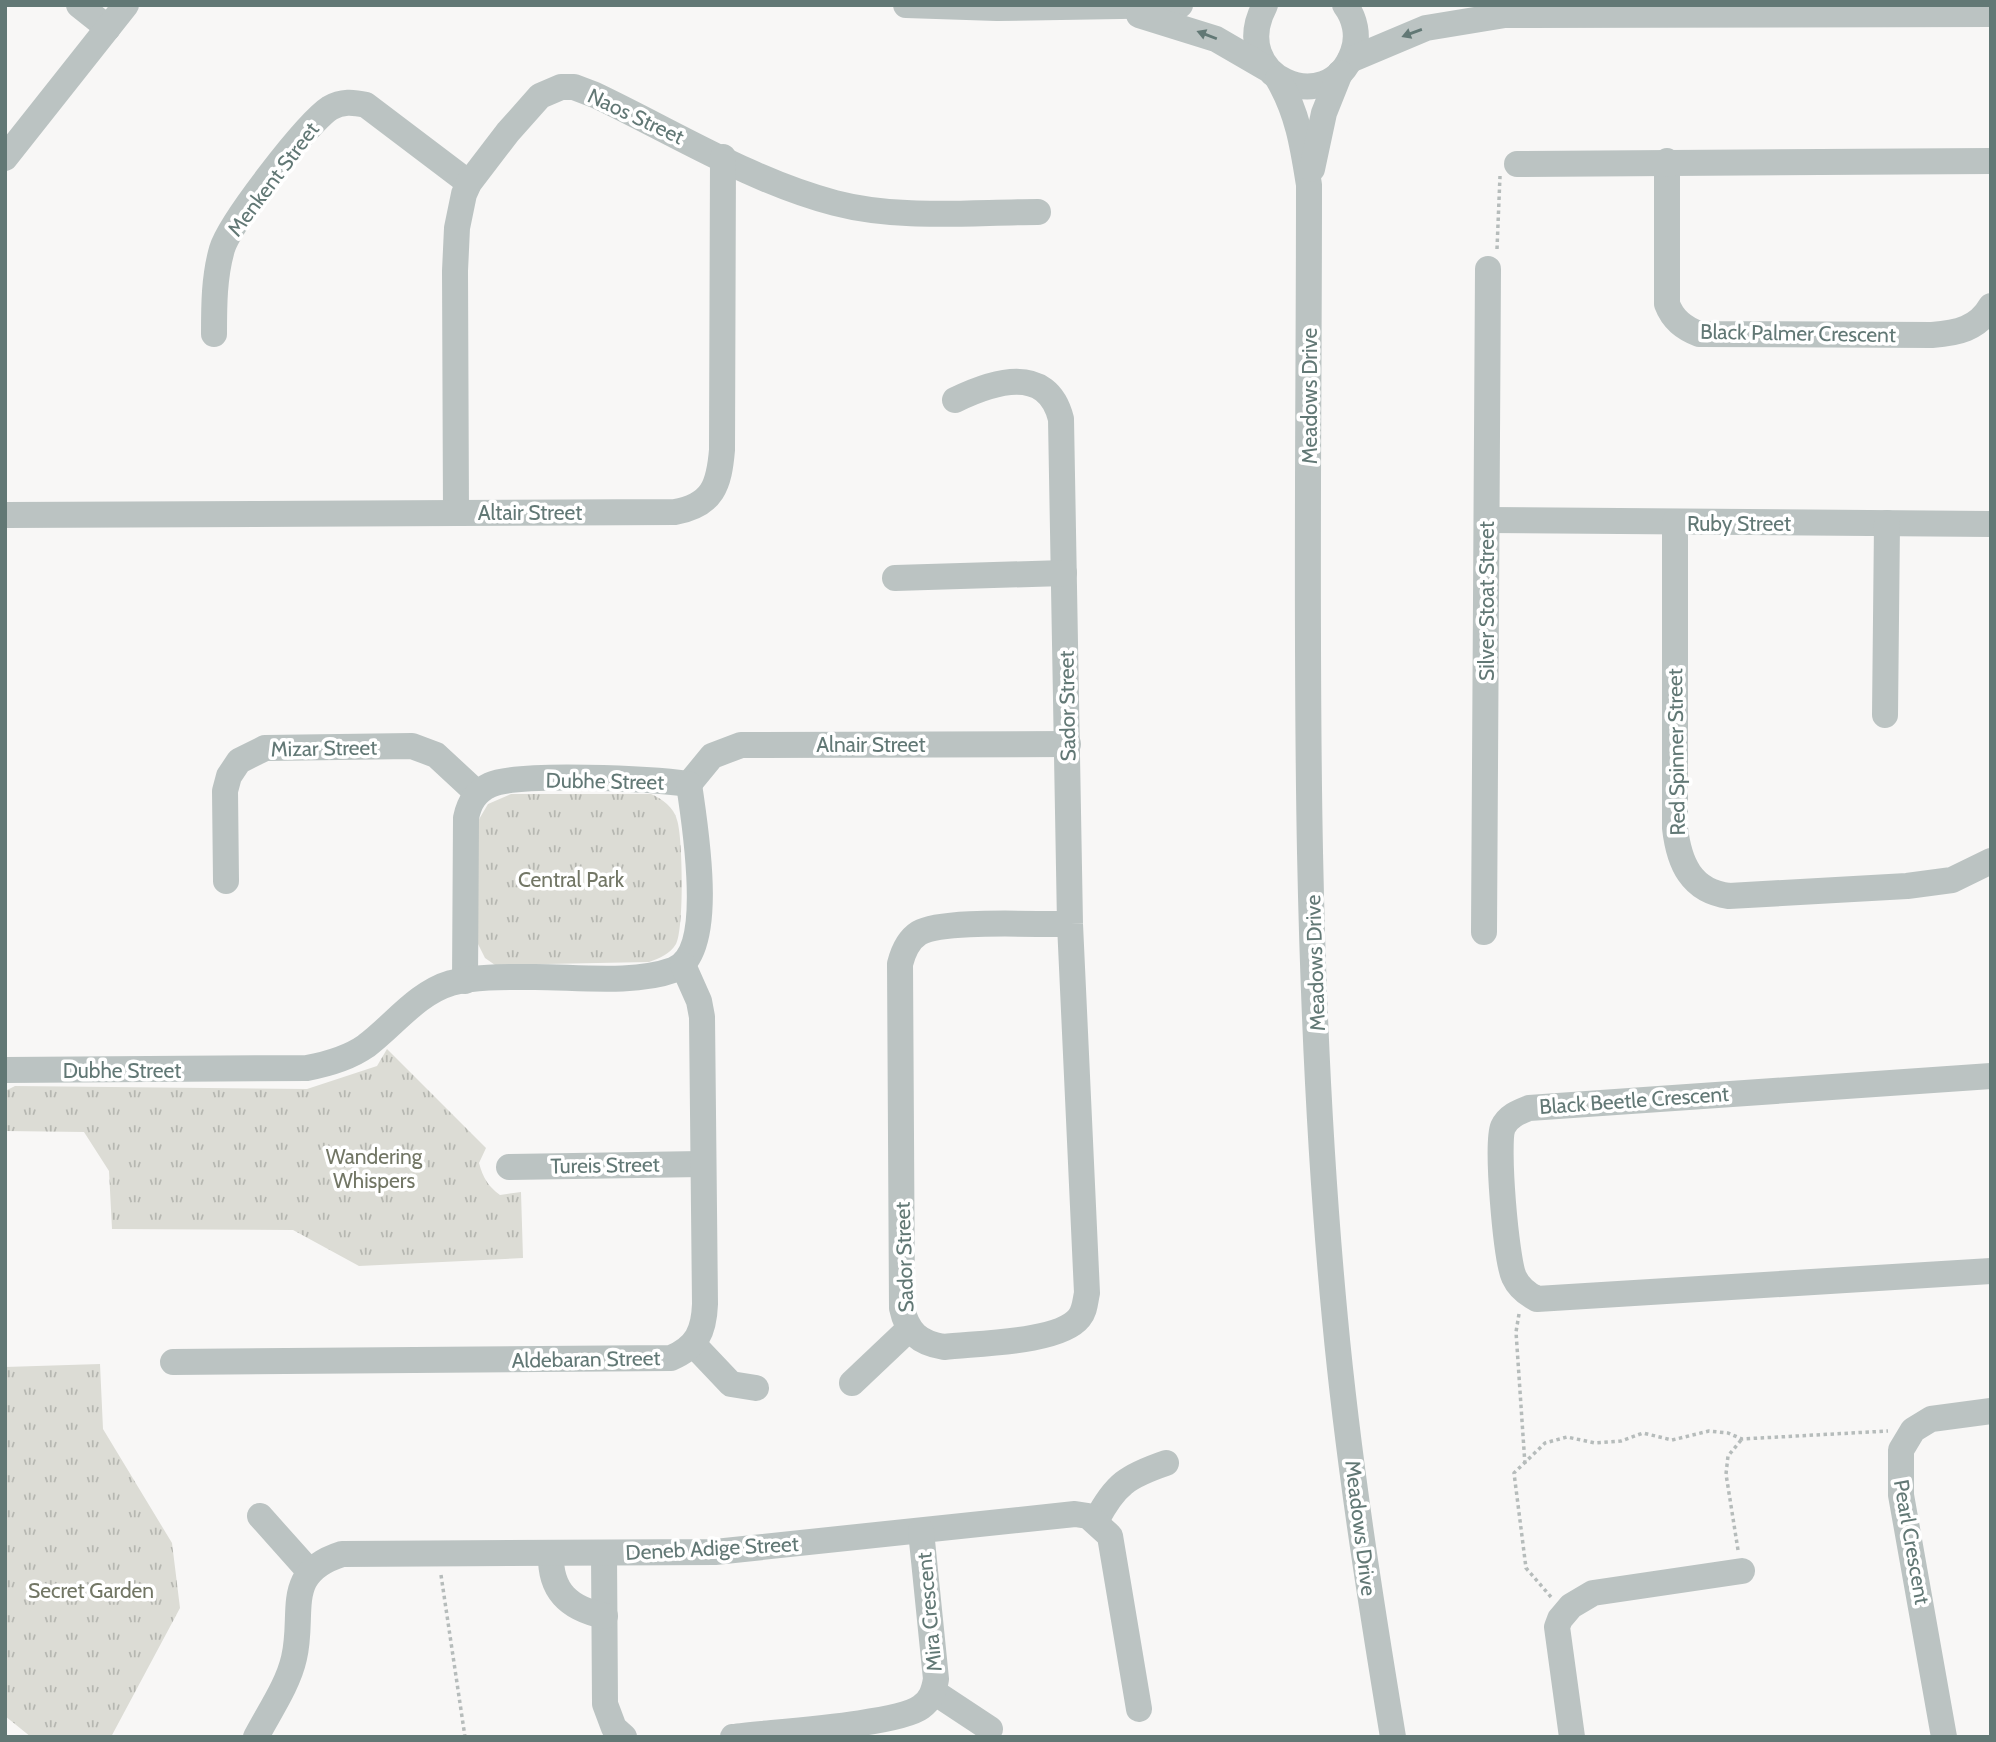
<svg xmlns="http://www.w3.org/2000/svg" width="1996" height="1742" viewBox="0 0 1996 1742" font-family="Cabin,sans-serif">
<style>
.grass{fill:url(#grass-tufts)}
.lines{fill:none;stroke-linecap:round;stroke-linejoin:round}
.path{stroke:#b6bcbb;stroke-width:3.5;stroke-dasharray:3.5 3.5;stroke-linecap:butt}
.minor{stroke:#bbc3c2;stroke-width:26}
.oneway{fill:#627875}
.labels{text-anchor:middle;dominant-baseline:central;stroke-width:7;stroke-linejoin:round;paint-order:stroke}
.street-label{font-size:21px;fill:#627875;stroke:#fff}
.park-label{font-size:21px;fill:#727665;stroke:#fff}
</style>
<defs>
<pattern id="grass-tufts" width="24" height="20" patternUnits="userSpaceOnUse" patternTransform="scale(1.75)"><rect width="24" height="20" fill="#dcdcd5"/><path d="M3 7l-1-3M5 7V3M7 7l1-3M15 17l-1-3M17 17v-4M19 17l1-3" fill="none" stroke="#b6b7b1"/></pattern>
</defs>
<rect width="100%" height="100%" fill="#f8f7f6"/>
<!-- grass -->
<g class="grass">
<path d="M511,794H651C662,799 674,807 677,820C683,837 684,930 676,944C670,954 660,958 649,962L495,965L485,958L476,940L478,821L488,804Z"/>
<path d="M387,1049L486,1148L479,1163C483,1178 488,1186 500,1195L521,1192L523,1258L359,1266L293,1230L112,1229L109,1171L84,1132L5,1131V1091L15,1086L307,1089L377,1066Z"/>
<path d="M100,1364L103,1429L172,1543L180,1608L111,1737H31L5,1716V1367Z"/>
</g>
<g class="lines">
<!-- path -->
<g class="path">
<path d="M1497,249L1500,176"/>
<path d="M1519,1314L1516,1332L1525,1465"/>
<path d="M1738,1550L1726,1474L1728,1456L1742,1439"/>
<path d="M441,1575L465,1737"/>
<path d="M1551,1597L1526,1568L1514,1473L1545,1443L1567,1437L1595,1443L1621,1441L1643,1433L1672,1440L1709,1431L1728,1433L1742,1439L1888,1431"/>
</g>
<!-- minor -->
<g class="minor">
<path d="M79,5L108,28"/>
<path d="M906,5L997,8L1180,5"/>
<path d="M1265,5C1226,78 1329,120 1353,52C1359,36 1355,18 1345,5"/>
<path d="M1139,15L1216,39L1266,68"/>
<path d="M1350,60L1426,28L1505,15L1991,14"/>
<path d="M1278,79C1298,113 1303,147 1309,185C1309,562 1299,943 1335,1319C1348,1458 1370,1598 1393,1737"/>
<path d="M5,158L126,5"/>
<path d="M1667,161V304C1673,320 1684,328 1699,334L1932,335C1957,333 1978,329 1991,306"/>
<path d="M1517,164L1991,161"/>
<path d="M1312,169L1324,113L1340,73"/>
<path d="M214,334C214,306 214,277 222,249C230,222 307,123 330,108C342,101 353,102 366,105L469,183"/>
<path d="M955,400C992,382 1047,363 1061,419L1070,924L1087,1293C1085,1302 1085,1311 1079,1318C1059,1343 976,1343 944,1347C919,1343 907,1332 902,1308L900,964C903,952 908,940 919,933C943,919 1038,925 1070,924"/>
<path d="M456,512L455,271L457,228L464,194L469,183L508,132L540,96L561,87H574L595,95C671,131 753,182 835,203C900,220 971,212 1038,212"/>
<path d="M5,515L675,512C713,505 719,485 722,450L723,157"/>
<path d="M1487,520L1991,524"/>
<path d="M1675,522V828C1679,863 1691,891 1729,896L1907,886L1952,880L1991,861"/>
<path d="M895,578L1064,573"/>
<path d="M1885,715L1887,523"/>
<path d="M689,784L712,756L741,745L1068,744"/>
<path d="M226,881L225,791L229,776L239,761L265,748L412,746L436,755L477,793"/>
<path d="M1484,932L1488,269"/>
<path d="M465,981L466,818C469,803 475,792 490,785C518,772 654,779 689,784"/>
<path d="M5,1070L307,1068C328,1064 349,1058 366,1046C394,1025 417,993 451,983C478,976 508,977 535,977C576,977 635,984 673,970C718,954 694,821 689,784"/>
<path d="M1991,1076L1529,1108C1519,1112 1508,1116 1503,1127C1496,1143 1506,1259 1514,1277C1519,1288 1527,1294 1537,1299L1991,1271"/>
<path d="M509,1167L702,1164"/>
<path d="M694,1345L731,1384L756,1388"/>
<path d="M173,1362L671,1358C697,1347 704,1331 705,1304L702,1017L699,1001L683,965"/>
<path d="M852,1383L909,1329"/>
<path d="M260,1516L310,1572"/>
<path d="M1096,1521C1115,1484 1128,1476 1166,1463"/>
<path d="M604,1554L605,1704L614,1728L624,1737"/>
<path d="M551,1555C550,1592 570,1609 605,1616"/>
<path d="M934,1692L990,1729"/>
<path d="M256,1737C269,1712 288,1685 294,1658C305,1612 282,1573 342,1554L715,1552L1075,1514L1088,1516L1110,1536L1139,1709"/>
<path d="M733,1737C770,1732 897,1725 921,1707C931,1700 934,1691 936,1679L921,1531"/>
<path d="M1572,1737L1557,1627L1560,1619L1571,1606L1593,1593L1742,1571"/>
<path d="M1944,1737L1901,1495V1450L1913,1430L1931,1419L1991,1411"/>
</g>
</g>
<!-- one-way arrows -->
<defs><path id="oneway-solid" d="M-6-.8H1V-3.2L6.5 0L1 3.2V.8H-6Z" transform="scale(1.75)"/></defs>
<g class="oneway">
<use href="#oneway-solid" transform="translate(1412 33) rotate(160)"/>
<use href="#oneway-solid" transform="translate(1207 35) rotate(-159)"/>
</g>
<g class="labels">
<!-- street labels -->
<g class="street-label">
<text transform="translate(636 116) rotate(25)">Naos Street</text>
<text transform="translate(273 179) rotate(-53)">Menkent Street</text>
<text transform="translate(1798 333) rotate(1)">Black Palmer Crescent</text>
<text transform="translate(1309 396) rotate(-90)">Meadows Drive</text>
<text x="530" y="512">Altair Street</text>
<text x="1739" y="523">Ruby Street</text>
<text transform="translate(1486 601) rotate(-90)">Silver Stoat Street</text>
<text transform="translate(1067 706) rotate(-91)">Sador Street</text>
<text x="871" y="744">Alnair Street</text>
<text transform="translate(324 748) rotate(-1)">Mizar Street</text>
<text transform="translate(1676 752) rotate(-91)">Red Spinner Street</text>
<text transform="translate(605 781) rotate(1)">Dubhe Street</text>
<text transform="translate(1315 963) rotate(-92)">Meadows Drive</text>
<text x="122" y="1070">Dubhe Street</text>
<text transform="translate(1634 1100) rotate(-4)">Black Beetle Crescent</text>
<text transform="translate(605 1165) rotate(-1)">Tureis Street</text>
<text transform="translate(904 1257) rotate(-92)">Sador Street</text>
<text transform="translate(586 1359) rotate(-1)">Aldebaran Street</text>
<text transform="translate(1361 1528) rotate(83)">Meadows Drive</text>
<text transform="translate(1912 1542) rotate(80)">Pearl Crescent</text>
<text transform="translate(712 1548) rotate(-3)">Deneb Adige Street</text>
<text transform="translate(929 1612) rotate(-95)">Mira Crescent</text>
</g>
<!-- park labels -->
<g class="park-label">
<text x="571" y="879">Central Park</text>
<text x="374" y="1156">Wandering<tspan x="374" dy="24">Whispers</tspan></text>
<text x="91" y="1590">Secret Garden</text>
</g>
</g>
<!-- border -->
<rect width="1996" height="1742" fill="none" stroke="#627875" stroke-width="14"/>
</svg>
